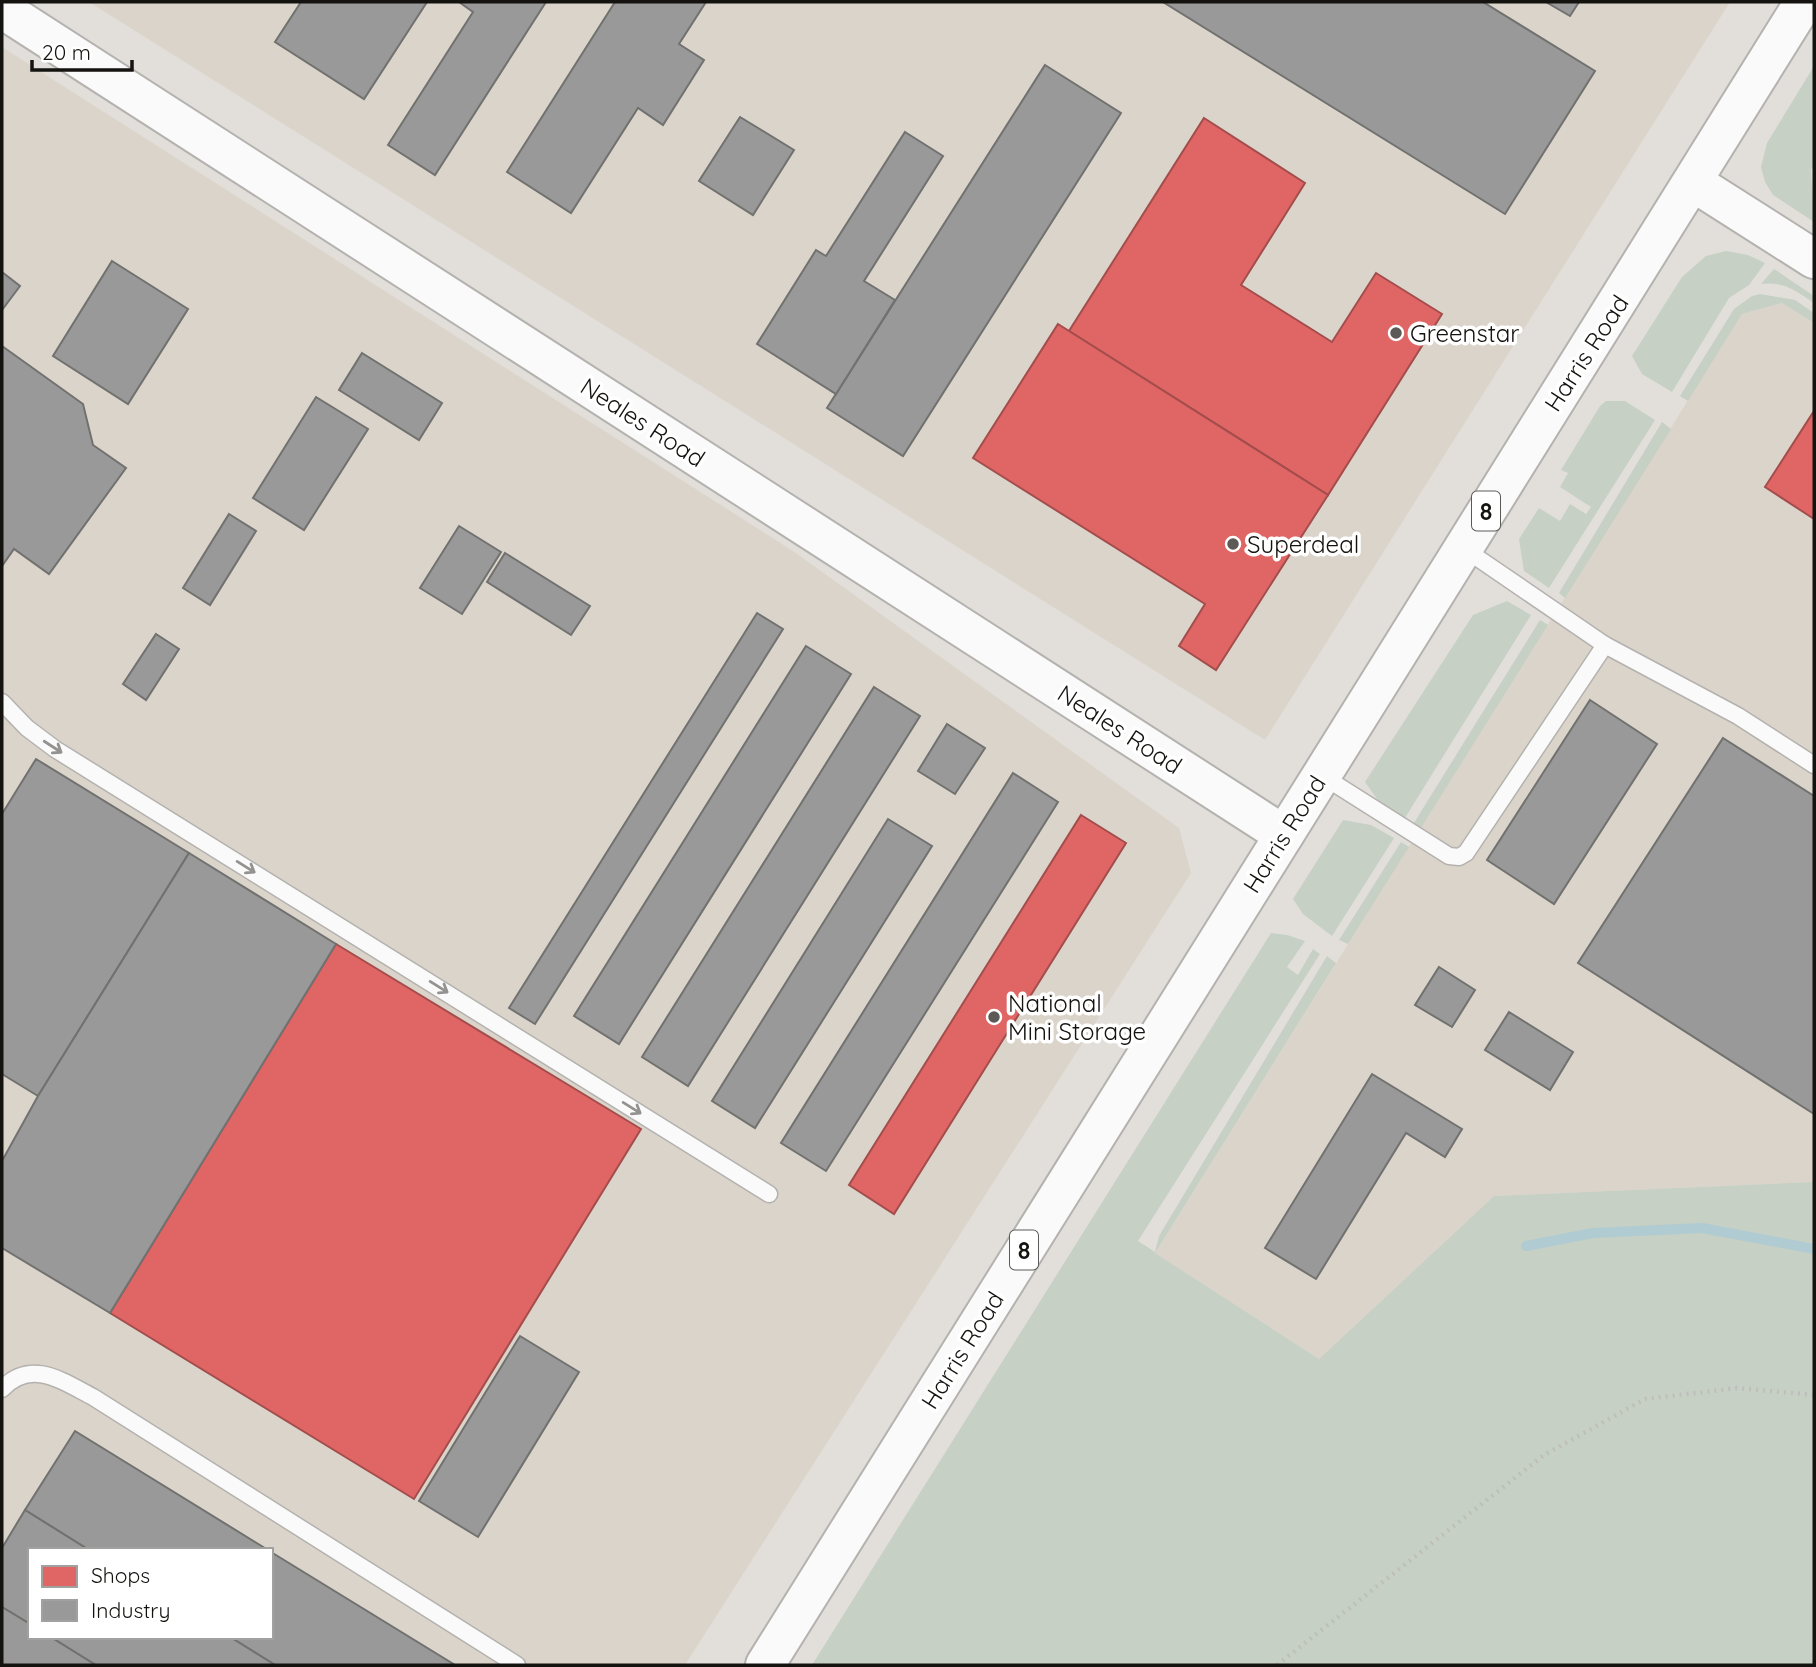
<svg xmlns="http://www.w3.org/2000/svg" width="1816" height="1667" viewBox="0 0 1816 1667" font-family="Quicksand,sans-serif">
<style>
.built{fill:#dbd4ca;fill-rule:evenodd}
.green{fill:#c6d0c4}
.shops{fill:#e06666;stroke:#a34d4c;stroke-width:2}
.industry{fill:#999;stroke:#717170;stroke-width:2}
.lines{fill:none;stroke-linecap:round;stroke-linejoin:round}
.stream{stroke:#b1cbd2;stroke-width:10}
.lane-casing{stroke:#b4b2af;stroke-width:19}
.secondary-casing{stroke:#b4b2af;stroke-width:42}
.primary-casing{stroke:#b4b2af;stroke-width:42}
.path{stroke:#bfbebd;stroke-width:4.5;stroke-dasharray:2 5;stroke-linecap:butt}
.lane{stroke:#fbfafa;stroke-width:16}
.secondary{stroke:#fbfafa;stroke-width:38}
.primary{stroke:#fbfafa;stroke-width:38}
.oneway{stroke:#939291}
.poi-dot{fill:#5c5a57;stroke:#fff;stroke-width:2.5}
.labels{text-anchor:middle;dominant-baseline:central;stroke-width:7;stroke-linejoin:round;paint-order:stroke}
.shield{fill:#fff;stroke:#5a5a58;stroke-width:2}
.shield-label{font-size:23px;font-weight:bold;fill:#141310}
.poi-label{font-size:24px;fill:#141310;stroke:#fff;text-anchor:start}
.street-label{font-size:24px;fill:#141310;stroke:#fff}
</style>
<rect width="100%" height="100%" fill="#e2dfdb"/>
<!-- built -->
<g class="built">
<path d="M89,2H1730L1265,740Z"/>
<path d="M2,47L793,551L1179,828L1191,873L685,1665H2ZM30,1550H271V1637H30Z"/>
<path d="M1782,303L1814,323V1182L1494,1196L1319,1359L1155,1253L1742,314Z"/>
</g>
<!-- green -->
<g class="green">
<path d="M1814,66V165L1811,170L1814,222L1773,195L1765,182L1761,167L1767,143Z"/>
<path d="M1726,251L1748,255L1765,263L1749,285L1729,298L1672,392L1642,374L1632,356L1682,277L1706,256Z"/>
<path d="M1774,269L1814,296V303C1796,291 1783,281 1761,284Z"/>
<path d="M1760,294L1795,300L1814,313V323L1782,303L1742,314L1688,401L1680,396L1734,309L1752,296Z"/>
<path d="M1606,401H1625L1655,420L1549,588L1524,571L1519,539L1539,508L1560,521L1570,504L1586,514L1591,507L1560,487L1568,473L1561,470L1600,406Z"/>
<path d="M1662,422L1671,429L1565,598L1559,593Z"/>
<path d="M1507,601L1531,615L1403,821L1382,806L1365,782L1473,615Z"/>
<path d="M1540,620L1548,625L1419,831L1412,826Z"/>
<path d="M1343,820L1371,825L1394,838L1332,936L1303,914L1293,899Z"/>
<path d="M1401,842L1409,847L1348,944L1339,940Z"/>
<path d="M1271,933L1287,935L1305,941L1287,967L1298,975L1313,949L1320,954L1138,1241L1155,1252L1159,1236L1327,956L1336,963L1155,1253L1319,1359L1494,1196L1814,1182V1665H812Z"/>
</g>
<!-- shops -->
<g class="shops">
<path d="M1204,118L1305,183L1241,285L1332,342L1376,273L1442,314L1328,495L1069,331Z"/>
<path d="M1058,324L1328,495L1216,670L1179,646L1205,604L973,458Z"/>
<path d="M1814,411V519L1765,487Z"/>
<path d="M1081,815L1126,843L894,1214L849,1185Z"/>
<path d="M336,944L641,1129L414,1499L110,1313Z"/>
</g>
<!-- industry -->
<g class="industry">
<path d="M301,2H427L364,99L275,42Z"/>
<path d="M459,2H546L435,175L388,145L473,12Z"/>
<path d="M615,2H706L679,44L704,60L663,125L638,108L571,213L507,172Z"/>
<path d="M1163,2H1483L1595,71L1505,214Z"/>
<path d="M1546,2H1579L1570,16Z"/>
<path d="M1045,65L1121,113L903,456L827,408Z"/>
<path d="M740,117L794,150L753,215L699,181Z"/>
<path d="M905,132L943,156L864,281L895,300L836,394L757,344L816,250L826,256Z"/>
<path d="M112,261L188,309L128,404L53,356Z"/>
<path d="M2,272L20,286L2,310Z"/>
<path d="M2,346L83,404L93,445L126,468L49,574L14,549L2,566Z"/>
<path d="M362,353L442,403L419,440L339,390Z"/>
<path d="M316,397L368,429L304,530L253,498Z"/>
<path d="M229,514L256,531L210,605L183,588Z"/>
<path d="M459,526L501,552L462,614L420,588Z"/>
<path d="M505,553L590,606L571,635L487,582Z"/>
<path d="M757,613L783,629L535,1024L509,1008Z"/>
<path d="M156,634L179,649L146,700L123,684Z"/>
<path d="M806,646L851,674L619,1044L574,1016Z"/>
<path d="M874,687L920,716L688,1086L642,1057Z"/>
<path d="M1590,700L1657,744L1554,904L1487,860Z"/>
<path d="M947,724L985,748L955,794L918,771Z"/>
<path d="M1723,738L1814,796V1114L1578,963Z"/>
<path d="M36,759L189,853L38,1096L2,1074V814Z"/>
<path d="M1013,773L1058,802L826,1171L781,1143Z"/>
<path d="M888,819L932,846L755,1128L712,1101Z"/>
<path d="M189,853L336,944L110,1313L2,1248V1161L38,1096Z"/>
<path d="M1439,967L1475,990L1452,1027L1415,1005Z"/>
<path d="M1509,1012L1573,1052L1550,1090L1485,1050Z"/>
<path d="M1372,1074L1462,1129L1445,1157L1406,1133L1316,1279L1265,1248Z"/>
<path d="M520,1336L579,1372L478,1537L419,1501Z"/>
<path d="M75,1431L268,1550H89L25,1510Z"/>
<path d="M25,1510L89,1550H30V1624L2,1607V1548Z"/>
<path d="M271,1552L455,1665H275L230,1637H271Z"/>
<path d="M2,1607L30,1624V1637H51L96,1665H2Z"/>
<path d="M51,1637H230L275,1665H96Z"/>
</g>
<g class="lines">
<!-- stream -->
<path class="stream" d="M1526,1246L1593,1233L1702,1228L1814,1249"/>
<defs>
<g id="lane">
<path d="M1463,548L1605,645L1738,716L1814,765"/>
<path d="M2,702L27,728L55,749L769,1194"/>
<path d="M1321,775L1449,856L1459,857L1466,853L1605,645"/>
<path d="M2,1389C31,1358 62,1381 93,1397L517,1665"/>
</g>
<g id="secondary">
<path d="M2,9L1284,835"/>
<path d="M1693,182L1814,259"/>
</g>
<path id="primary" d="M765,1665C1111,1111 1459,557 1804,2"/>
</defs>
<!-- lane casing -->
<use href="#lane" class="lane-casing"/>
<!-- secondary casing -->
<use href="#secondary" class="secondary-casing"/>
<!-- primary casing -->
<use href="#primary" class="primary-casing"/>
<!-- path -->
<path class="path" d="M1277,1665L1544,1455L1645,1399L1737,1388L1814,1395"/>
<!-- lane -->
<use href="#lane" class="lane"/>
<!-- secondary -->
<use href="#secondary" class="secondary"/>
<!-- primary -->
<use href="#primary" class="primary"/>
</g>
<!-- one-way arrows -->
<defs><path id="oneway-shaft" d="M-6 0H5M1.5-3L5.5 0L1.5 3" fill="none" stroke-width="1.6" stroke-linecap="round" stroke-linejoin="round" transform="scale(1.75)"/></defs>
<g class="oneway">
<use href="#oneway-shaft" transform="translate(53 747) rotate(33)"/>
<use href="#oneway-shaft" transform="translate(246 867) rotate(32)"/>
<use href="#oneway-shaft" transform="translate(439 987) rotate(32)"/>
<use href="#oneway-shaft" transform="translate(632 1108) rotate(32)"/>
</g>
<!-- markers -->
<g class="poi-dot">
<circle cx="1396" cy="333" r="7"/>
<circle cx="1233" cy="544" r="7"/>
<circle cx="994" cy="1017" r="7"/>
</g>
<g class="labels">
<!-- shield labels -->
<g class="shield">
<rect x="1472" y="491.5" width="28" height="39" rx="5"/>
<rect x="1010" y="1230.5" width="28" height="39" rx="5"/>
</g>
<g class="shield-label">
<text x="1486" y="511">8</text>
<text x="1024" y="1250">8</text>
</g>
<!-- poi labels -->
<g class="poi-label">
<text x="1410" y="333">Greenstar</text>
<text x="1247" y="544">Superdeal</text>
<text x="1008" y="1003">National<tspan x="1008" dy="28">Mini Storage</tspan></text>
</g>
<!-- street labels -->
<g class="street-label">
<text transform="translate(1586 353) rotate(-57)">Harris Road</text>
<text transform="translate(643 422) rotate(33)">Neales Road</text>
<text transform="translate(1120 729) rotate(33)">Neales Road</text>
<text transform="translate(1284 834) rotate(-58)">Harris Road</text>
<text transform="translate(962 1350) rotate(-58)">Harris Road</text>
</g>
</g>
<!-- border -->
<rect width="1816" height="1667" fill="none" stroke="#141310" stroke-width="7"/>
<!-- legend -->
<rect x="28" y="1548" width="245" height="91" fill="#ffffff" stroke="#a1a19f" stroke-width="2"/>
<rect x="42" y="1566" width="35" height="21" fill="#e06666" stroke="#a1a19f" stroke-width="2"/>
<text x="91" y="1583" font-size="21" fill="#141310">Shops</text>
<rect x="42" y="1600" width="35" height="21" fill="#999999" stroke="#a1a19f" stroke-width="2"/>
<text x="91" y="1618" font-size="21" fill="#141310">Industry</text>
<!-- scale -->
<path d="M32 60v10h100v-10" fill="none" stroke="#141310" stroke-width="3.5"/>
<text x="42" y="60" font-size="21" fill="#141310" stroke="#ffffff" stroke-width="5" paint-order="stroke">20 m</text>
</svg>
